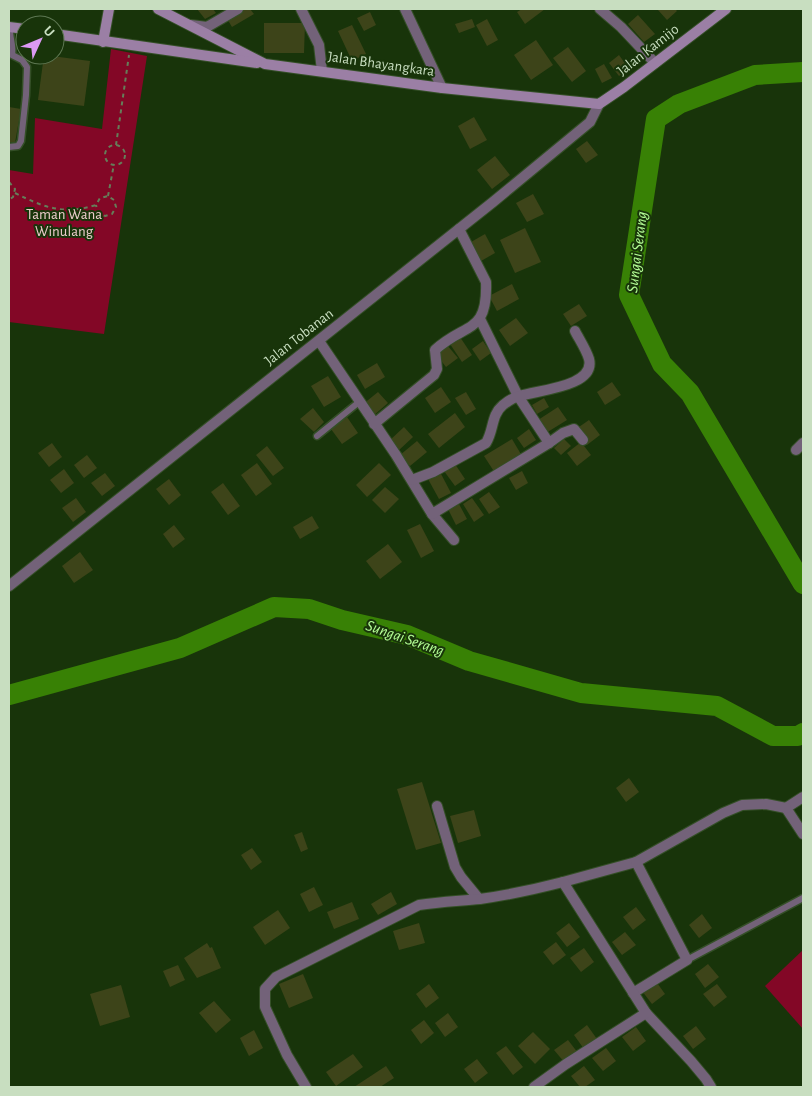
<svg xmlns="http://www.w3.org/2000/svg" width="812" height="1096" viewBox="0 0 812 1096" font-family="'Alegreya Sans',sans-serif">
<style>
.green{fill:#830726}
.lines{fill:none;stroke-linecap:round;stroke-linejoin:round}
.river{stroke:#388105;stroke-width:20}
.building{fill:#3d4419}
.lane-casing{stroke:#344f27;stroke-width:9}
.street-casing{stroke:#344f27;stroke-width:12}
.secondary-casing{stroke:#344f27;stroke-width:12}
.path{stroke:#657e59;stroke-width:2;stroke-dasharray:4 4;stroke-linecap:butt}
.lane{stroke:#736279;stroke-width:6}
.street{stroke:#736279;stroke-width:10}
.secondary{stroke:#9b7fa5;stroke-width:10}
.labels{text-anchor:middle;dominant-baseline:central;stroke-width:4;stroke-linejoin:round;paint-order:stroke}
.street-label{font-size:15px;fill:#c8dec0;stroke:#18340a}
.park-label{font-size:15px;fill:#eccbcb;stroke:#18340a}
.water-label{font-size:16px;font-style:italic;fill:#b3fc95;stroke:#18340a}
</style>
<rect width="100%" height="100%" fill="#18340a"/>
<!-- green -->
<g class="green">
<path d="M111,49L147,56L104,334L9,322V170L33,174L35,118L102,129Z"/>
<path d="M803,950V1029L765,986Z"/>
</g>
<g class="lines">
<!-- river -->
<g class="river">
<path d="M803,72L755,75L679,104L656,119L629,295L662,364L690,393L803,584"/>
<path d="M9,695L180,648L274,607L309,609L342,620L407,635L469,661L581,693L717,706L773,736H798L803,733"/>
</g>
</g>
<!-- building -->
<g class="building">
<path d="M197,9H213L216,13L205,19Z"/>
<path d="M240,9H250L254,14L232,27L226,17Z"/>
<path d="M522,9H545L525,24L517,12Z"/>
<path d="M659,9H675L677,11L667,20L658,10Z"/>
<path d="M370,12L376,25L364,31L357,18Z"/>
<path d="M638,15L655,34L644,42L628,24Z"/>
<path d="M472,19L475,27L459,33L455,24Z"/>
<path d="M487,19L498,40L487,46L476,25Z"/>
<path d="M264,23H305L304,53H264Z"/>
<path d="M352,25L366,54L352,61L338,31Z"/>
<path d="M536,40L553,65L531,80L514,55Z"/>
<path d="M568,47L586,71L572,82L553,58Z"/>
<path d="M44,55L90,61L84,106L38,100Z"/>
<path d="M619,55L629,69L619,76L609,63Z"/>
<path d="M604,64L612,78L602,83L595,69Z"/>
<path d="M9,107L21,109L15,143L9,142Z"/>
<path d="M474,117L487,140L470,149L458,126Z"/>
<path d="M587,141L598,155L586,163L576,149Z"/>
<path d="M495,156L510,175L492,189L477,170Z"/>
<path d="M533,194L544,214L527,222L516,203Z"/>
<path d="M525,228L541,262L515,273L500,240Z"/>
<path d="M485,234L495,253L481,261L471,242Z"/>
<path d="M512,284L519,299L497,311L489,296Z"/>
<path d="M579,304L587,316L571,326L563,314Z"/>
<path d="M516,318L528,333L510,346L499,330Z"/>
<path d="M460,337L472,355L462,362L450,344Z"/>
<path d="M483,341L491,353L480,361L472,349Z"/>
<path d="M447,345L458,358L446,367L436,354Z"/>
<path d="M377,363L385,377L365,389L357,375Z"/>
<path d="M328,376L341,397L324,407L311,386Z"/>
<path d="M612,382L621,395L605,405L597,392Z"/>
<path d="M441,387L451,402L435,413L425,398Z"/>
<path d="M378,392L388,403L373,416L362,405Z"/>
<path d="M466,392L476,409L466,415L455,398Z"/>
<path d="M544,398L549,407L537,414L532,405Z"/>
<path d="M558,407L567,420L546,433L538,420Z"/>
<path d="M313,408L324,422L314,432L300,419Z"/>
<path d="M455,413L465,427L439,448L428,434Z"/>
<path d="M347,417L358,433L342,444L331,429Z"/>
<path d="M589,420L600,435L587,445L576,429Z"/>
<path d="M404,427L413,437L398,451L389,441Z"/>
<path d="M529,429L536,440L524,448L517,438Z"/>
<path d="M512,439L522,456L495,473L484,456Z"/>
<path d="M564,439L571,446L561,455L554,448Z"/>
<path d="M417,441L427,452L410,466L400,455Z"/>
<path d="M581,442L591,455L577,466L567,453Z"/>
<path d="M52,443L62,457L49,467L38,453Z"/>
<path d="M267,446L284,468L273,476L256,455Z"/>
<path d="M87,455L97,468L84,478L74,465Z"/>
<path d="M257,463L272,484L256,496L241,475Z"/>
<path d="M379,463L391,475L367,497L356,485Z"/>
<path d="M455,464L465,479L455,486L444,471Z"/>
<path d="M64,469L74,483L61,493L50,480Z"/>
<path d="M522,471L528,483L516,490L509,478Z"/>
<path d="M440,472L451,493L439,499L428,479Z"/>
<path d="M105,473L115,486L102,496L91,483Z"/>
<path d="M169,479L181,495L169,505L156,489Z"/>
<path d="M223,483L240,506L228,515L211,492Z"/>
<path d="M385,487L399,499L385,513L372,500Z"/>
<path d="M489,492L500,507L489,514L479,499Z"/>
<path d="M76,498L86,512L73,522L62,508Z"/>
<path d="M472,498L484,515L474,522L463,504Z"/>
<path d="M459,504L467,519L456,525L448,509Z"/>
<path d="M312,516L319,528L300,539L293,527Z"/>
<path d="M420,524L434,551L421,558L407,530Z"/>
<path d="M174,525L185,539L173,548L163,534Z"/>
<path d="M388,544L402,562L380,579L366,561Z"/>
<path d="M80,552L93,570L74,583L62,566Z"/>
<path d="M629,778L639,792L626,802L616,788Z"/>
<path d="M422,782L441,843L416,850L397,789Z"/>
<path d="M474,810L481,836L458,843L450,816Z"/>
<path d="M302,832L308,849L301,852L294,835Z"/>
<path d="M252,848L262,862L251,870L241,855Z"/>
<path d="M314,887L323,905L309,912L300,894Z"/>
<path d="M391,892L397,904L378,915L371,904Z"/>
<path d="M352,902L359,919L334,929L327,912Z"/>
<path d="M636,907L646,920L633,930L623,917Z"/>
<path d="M278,910L290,928L265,945L253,927Z"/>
<path d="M702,914L712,928L699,938L689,925Z"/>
<path d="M419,923L425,943L399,950L393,931Z"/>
<path d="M569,923L580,937L567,947L556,933Z"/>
<path d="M625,932L636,945L622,955L612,942Z"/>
<path d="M556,942L566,955L553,965L543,952Z"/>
<path d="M207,943L210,948L212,947L221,968L197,978L184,958Z"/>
<path d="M584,948L594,962L581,972L570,958Z"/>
<path d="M708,964L719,977L705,988L695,974Z"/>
<path d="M178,965L185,980L170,987L163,971Z"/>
<path d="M303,974L313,998L289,1008L279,984Z"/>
<path d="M655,980L665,994L652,1004L642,991Z"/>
<path d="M429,984L439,998L426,1008L416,994Z"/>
<path d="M717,984L727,997L714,1007L703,994Z"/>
<path d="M121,985L130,1017L100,1026L90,994Z"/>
<path d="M214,1001L231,1020L216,1033L199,1013Z"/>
<path d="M448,1013L458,1027L445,1037L435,1023Z"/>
<path d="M424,1020L434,1033L421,1044L411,1030Z"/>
<path d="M587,1025L597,1039L584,1049L574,1035Z"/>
<path d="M696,1026L706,1039L693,1049L683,1036Z"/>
<path d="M636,1027L646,1041L633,1051L622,1037Z"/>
<path d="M254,1030L263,1048L249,1056L240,1038Z"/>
<path d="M533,1032L550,1049L535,1064L518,1046Z"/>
<path d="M568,1040L578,1053L565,1063L554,1050Z"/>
<path d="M506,1046L523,1067L513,1075L496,1053Z"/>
<path d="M606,1048L616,1061L603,1071L592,1058Z"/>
<path d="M353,1054L363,1067L336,1086L326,1072Z"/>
<path d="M477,1059L488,1073L475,1083L464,1069Z"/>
<path d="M386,1066L394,1078L380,1087H354Z"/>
<path d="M584,1066L595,1080L585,1087H580L571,1076Z"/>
</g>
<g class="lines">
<defs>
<g id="lane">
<path d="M9,147L18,146L21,141L26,95L27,67L22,60L12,55C14,45 9,37 10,27"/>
<path d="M317,436L359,402"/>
<path d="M687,960L803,898"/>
</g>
<g id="street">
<path d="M301,9L319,45L322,71"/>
<path d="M405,9L442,88"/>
<path d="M600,9L621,27L655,63"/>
<path d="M191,25L207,27L238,9"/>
<path d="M480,319L518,396L549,443L563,433L574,429L583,440"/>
<path d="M319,341L396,455L432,514L454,540"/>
<path d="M374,424L434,375L437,369L435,350C465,322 488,335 486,282L459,229"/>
<path d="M796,450L803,443"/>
<path d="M412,480L433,472L486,443C494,430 491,415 503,405C508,401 514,397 520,396C537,390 596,387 589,359C586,349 579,339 575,331"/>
<path d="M432,514L549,443"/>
<path d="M9,586L493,202L590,122L599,104"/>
<path d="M803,797L786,808L803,834"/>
<path d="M437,806L455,867L461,877L479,899"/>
<path d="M563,882L636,862L723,813L742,805L766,804L786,808"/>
<path d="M633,993L687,960L636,862"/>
<path d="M306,1087L287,1055L265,1007V989L276,977L419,905C439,902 460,901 480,899C508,895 536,889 563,882L646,1013L691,1061L706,1079L711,1087"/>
<path d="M534,1087L566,1064L646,1013"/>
</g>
<g id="secondary">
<path d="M158,9L265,64L442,88L599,104L624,87L726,9"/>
<path d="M9,27L25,29"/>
<path d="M55,34L257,63"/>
<path d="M103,42L109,9"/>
</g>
</defs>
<!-- lane casing -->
<use href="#lane" class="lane-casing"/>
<!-- street casing -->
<use href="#street" class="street-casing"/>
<!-- secondary casing -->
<use href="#secondary" class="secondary-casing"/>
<!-- path -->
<g class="path">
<path d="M116,145L129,55"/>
<circle cx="115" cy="155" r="10"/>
<path d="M9,182L15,189L13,197L9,200"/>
<path d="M15,193C45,208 64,215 96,205L100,198L108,196L114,200L116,207L112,214L105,216L98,212L96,205"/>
<path d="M108,196L114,164"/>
</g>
<!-- lane -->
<use href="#lane" class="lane"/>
<!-- street -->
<use href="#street" class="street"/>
<!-- secondary -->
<use href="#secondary" class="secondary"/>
</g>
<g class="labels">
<!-- street labels -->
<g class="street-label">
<text transform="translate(648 50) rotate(-38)">Jalan Kamijo</text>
<text transform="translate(381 64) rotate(8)">Jalan Bhayangkara</text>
<text transform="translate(299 337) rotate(-38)">Jalan Tobanan</text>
</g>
<!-- park labels -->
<g class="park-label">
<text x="64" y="214">Taman Wana<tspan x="64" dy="17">Winulang</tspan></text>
</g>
<!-- water labels -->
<g class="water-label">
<text transform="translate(637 252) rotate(-83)">Sungai Serang</text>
<text transform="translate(405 638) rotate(19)">Sungai Serang</text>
</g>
</g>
<!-- border -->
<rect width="812" height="1096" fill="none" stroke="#c8dec0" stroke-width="20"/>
<!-- north arrow -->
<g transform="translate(40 40) rotate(46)"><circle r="24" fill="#18340a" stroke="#5e7853"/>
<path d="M0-4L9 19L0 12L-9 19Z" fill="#dc99f4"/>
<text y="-8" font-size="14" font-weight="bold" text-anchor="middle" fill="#c8dec0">U</text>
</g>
</svg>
